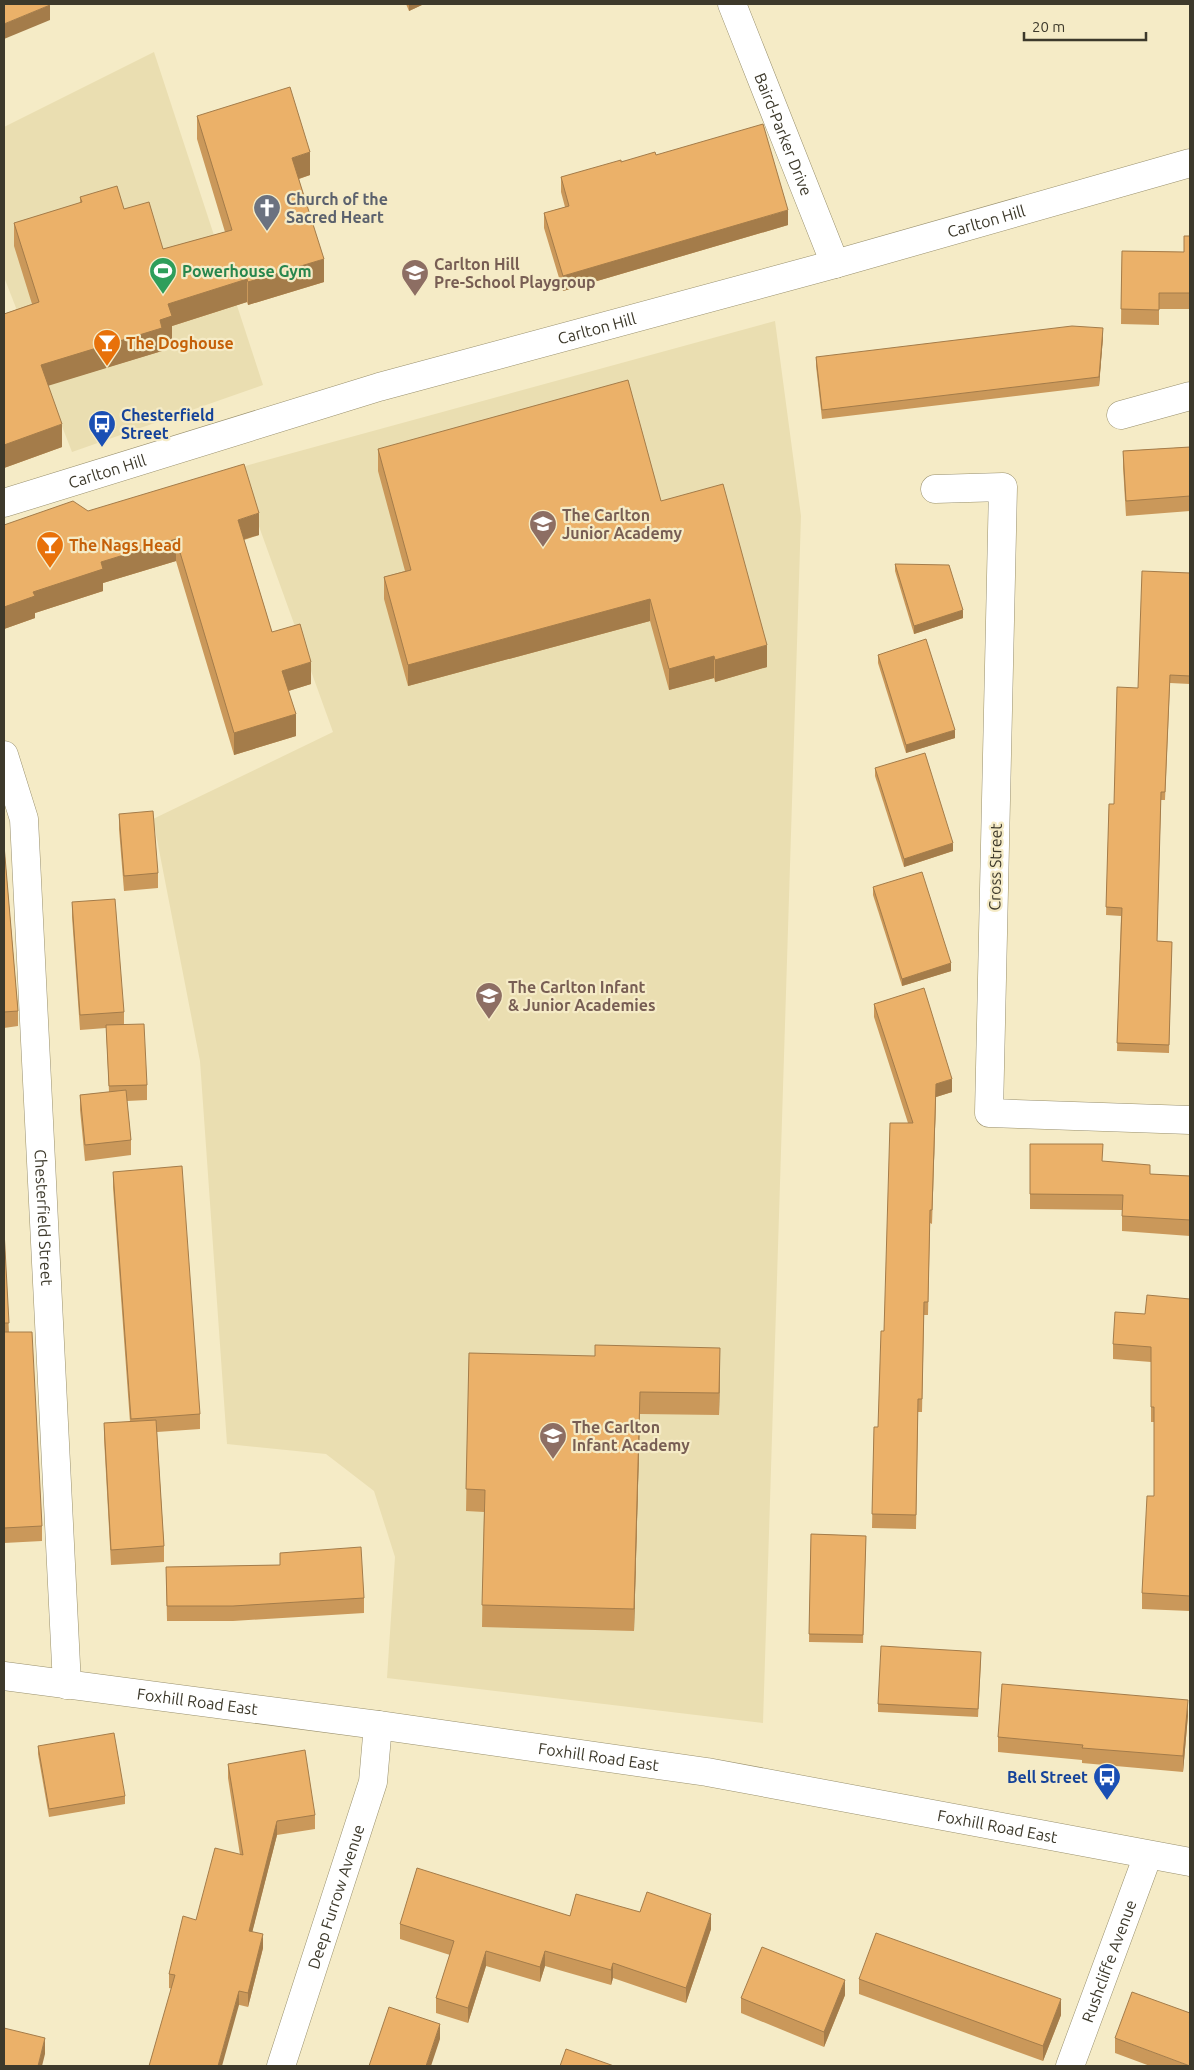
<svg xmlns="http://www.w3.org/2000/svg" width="1194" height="2070" viewBox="0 0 1194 2070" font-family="Ubuntu,sans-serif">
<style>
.built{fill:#eadeb1}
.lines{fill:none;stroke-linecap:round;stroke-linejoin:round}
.street-casing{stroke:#99906d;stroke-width:29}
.secondary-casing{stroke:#99906d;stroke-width:29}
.street{stroke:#fff;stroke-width:28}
.secondary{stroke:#fff;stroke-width:28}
.wall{fill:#ca985a}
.shaded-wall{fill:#a47c4a}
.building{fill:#ebb169;stroke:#a47c4a}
.labels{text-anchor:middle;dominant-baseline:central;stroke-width:4.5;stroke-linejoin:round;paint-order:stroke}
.street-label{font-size:16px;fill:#3d392b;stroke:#f5ebc6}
.worship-label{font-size:16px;font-weight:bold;fill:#5b616d;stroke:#f5ebc6;text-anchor:start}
.education-label{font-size:16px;font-weight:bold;fill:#785e54;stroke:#f5ebc6;text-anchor:start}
.leisure-label{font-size:16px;font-weight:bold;fill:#27864d;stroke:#f5ebc6;text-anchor:start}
.food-label{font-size:16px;font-weight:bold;fill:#c56008;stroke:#f5ebc6;text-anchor:start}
.transit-label{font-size:16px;font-weight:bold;fill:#164399;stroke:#f5ebc6;text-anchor:start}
</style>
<rect width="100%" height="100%" fill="#f5ebc6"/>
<!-- built -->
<g class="built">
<path d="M154,52L263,385L72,452L4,277V127Z"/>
<path d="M775,321L801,516L763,1723L387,1678L395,1557L374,1491L326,1454L227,1444L200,1061L153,819L333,732L238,468Z"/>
</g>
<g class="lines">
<defs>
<g id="street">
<path id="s1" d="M732,4L835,264"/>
<path d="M1121,415L1190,396"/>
<path d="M935,489L1003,487L989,1113L1190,1120"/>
<path id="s2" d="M4,755L24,819L67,1685"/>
<path id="s3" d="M281,2066L373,1782L378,1725"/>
<path id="s4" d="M1070,2066L1148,1855"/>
</g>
<g id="secondary">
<path id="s5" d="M4,503L379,387L835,264L1190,163"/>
<path id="s6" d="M4,1676L378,1725L707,1772L1190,1862"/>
</g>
</defs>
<!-- street casing -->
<use href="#street" class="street-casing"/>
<!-- secondary casing -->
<use href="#secondary" class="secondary-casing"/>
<!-- street -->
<use href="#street" class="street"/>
<!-- secondary -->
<use href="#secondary" class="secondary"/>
</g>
<!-- wall -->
<g class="wall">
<path d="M406,4H424L409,11Z"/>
<path d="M197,116L310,175L299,179L324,282L248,305L247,302L172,326V339L162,342V351L48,385L62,447L4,468V314L32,304L14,246V223L80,203V197L124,209L163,249L225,232L197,139Z"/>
<path d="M656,155L788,225L563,291L544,228V213L565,207L561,192V177L621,162Z"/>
<path d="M1190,236V309H1159V325L1121,324L1122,251L1184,252Z"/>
<path d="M1103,337L1099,386L822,419L816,366V357Z"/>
<path d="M1190,447V511L1126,516L1123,467V451Z"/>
<path d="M378,449L661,501L767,667L715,682L714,678L669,690L650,621L408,686L384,599V577L405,571L378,471Z"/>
<path d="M88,511L259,535L244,540L272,632L311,684L288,691L296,736L234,755L176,561L103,583V591L35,613V618L4,629V525Z"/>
<path d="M895,564L963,618L914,634L895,571Z"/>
<path d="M1190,573V684L1170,683L1165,800H1161L1157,941L1172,942L1169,1053L1117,1051L1121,916L1106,915L1109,804H1114Z"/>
<path d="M878,655L955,738L906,753L878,663Z"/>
<path d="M875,768L953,851L904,867L875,776Z"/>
<path d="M119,814L158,873V888L124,891L119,829Z"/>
<path d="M4,845L18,1011V1026L4,1028Z"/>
<path d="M873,887L951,971L902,986L873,895Z"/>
<path d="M72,902L124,1012V1025L147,1085V1100L127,1101L131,1140V1155L85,1161L80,1110V1095L109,1092L106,1028L80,1030L72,917Z"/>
<path d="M874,1004L952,1092L936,1097L932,1224L930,1223L928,1315H924L922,1412H918L916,1529L872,1528L874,1427H878L884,1331L908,1123L874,1017Z"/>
<path d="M1030,1144L1150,1174L1190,1176V1236L1122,1231V1210L1030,1209Z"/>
<path d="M113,1172L200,1414V1429L157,1432L164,1546V1562L111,1565L104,1438V1423L130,1422L113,1187Z"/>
<path d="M4,1230L9,1332L42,1526V1541L4,1543Z"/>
<path d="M1190,1299V1611L1142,1609V1593L1154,1496V1422H1151V1362L1113,1359V1344L1145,1314Z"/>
<path d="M469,1353L720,1370L719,1415L640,1414L634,1631L482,1627L484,1512L466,1511Z"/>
<path d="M811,1534L866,1536L863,1643L809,1642Z"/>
<path d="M280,1553L364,1598V1613L233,1621H167L166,1567L280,1565Z"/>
<path d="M981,1660L978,1717L878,1712V1704Z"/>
<path d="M1188,1715L1183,1772L1082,1763V1760L998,1752V1737Z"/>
<path d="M38,1746L125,1796V1804L49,1817L38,1754Z"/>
<path d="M228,1764L315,1815V1829L277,1835L252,1932L263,1948L248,2007L169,1988V1974L196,1920L240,1855L228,1778Z"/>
<path d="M640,1912L711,1929L686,2003L613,1978L611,1985L545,1966L540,1982L486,1966L468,2023L436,2013V1998L450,1955L400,1939V1924Z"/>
<path d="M859,1979L1061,2015L1043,2061L859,1994Z"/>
<path d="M845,1995L824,2047L741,2013V1998Z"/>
<path d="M1115,2038L1190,2066H1150L1115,2053Z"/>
</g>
<!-- shaded-wall -->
<g class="shaded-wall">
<path d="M409,4H424L409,11Z"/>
<path d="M50,5V20L4,39V24Z"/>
<path d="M310,152V175L292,181V158Z"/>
<path d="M788,210V225L563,291V276Z"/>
<path d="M324,259V282L248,305V282Z"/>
<path d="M247,279V302L172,326V339L162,342V351L41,388V365L160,320L168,304Z"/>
<path d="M1103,328V337L1099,386V377Z"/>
<path d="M62,424V447L4,468V445Z"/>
<path d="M259,513V535L238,541V520Z"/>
<path d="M176,539V561L103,583V591L35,613V618L4,629V607L33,592L101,562Z"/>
<path d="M650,599V621L408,686V665Z"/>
<path d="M963,610V618L914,634V626Z"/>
<path d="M767,645V667L715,682V660Z"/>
<path d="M714,656V678L669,690V669Z"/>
<path d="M311,662V684L282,693V671Z"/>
<path d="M296,714V736L234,755V733Z"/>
<path d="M955,730V738L906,753V745Z"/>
<path d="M953,843V851L904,867V859Z"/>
<path d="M951,963V971L902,986V979Z"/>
<path d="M952,1079V1092L936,1097L932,1224L936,1084Z"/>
<path d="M720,1348V1370L719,1415V1393Z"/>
<path d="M640,1392V1414L634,1631V1609Z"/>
<path d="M1188,1700V1715L1183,1772V1756Z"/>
<path d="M277,1821V1835L249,1945V1931Z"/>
<path d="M711,1914V1929L686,2003V1988Z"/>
<path d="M263,1934V1948L248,2007V1993Z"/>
<path d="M486,1951V1966L468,2023V2008Z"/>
<path d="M545,1951V1966L540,1982V1967Z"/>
<path d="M613,1963V1978L611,1985V1970Z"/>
<path d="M845,1980V1995L824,2047V2032Z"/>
<path d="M239,1991V2005L222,2066H218Z"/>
<path d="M1061,1999V2015L1043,2061V2046Z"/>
<path d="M440,2024V2039L431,2066H426Z"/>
<path d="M45,2038V2054L42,2066H38Z"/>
</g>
<!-- building -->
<g class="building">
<path d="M4,4H50V5L4,24Z"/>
<path d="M290,87L310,152L292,158L324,259L248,282L247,279L168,304L172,316L160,320L162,328L41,365L62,424L4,445V314L39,302L14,223L82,202L80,197L117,186L124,209L149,202L163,249L232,230L197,116Z"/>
<path d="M763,124L788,210L563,276L544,213L569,206L561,177L621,160V162L655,152L656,155Z"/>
<path d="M1184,236H1190V293H1159V310L1121,309L1122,251L1184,252Z"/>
<path d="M1072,326L1103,328L1099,377L822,410L816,357Z"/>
<path d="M628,380L661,501L723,484L767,645L715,660L714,656L669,669L650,599L408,665L384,577L411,570L378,449Z"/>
<path d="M1190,447V496L1126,501L1123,451Z"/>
<path d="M244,464L259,513L238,520L272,632L300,624L311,662L282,671L296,714L234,733L176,539L101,562L103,569L33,592L35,596L4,607V525L73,501L88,511Z"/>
<path d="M895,564L949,565L963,610L914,626Z"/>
<path d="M1142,571L1190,573V676L1170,675L1165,792H1161L1157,941L1172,942L1169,1045L1117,1043L1122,908L1106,907L1109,804H1114L1117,687L1138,688Z"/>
<path d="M926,639L955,730L906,745L878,655Z"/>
<path d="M925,753L953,843L904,859L875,768Z"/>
<path d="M153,811L158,873L124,876L119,814Z"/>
<path d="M4,845L18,1011L4,1012Z"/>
<path d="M922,872L951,963L902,979L873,887Z"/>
<path d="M115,899L124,1012L80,1015L72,902Z"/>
<path d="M924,988L952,1079L936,1084L932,1210H930L928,1302H924L922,1399H918L916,1515L872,1514L874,1427H878L881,1331H884L890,1123H913L874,1004Z"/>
<path d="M144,1024L147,1085L109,1086L106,1025Z"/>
<path d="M126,1090L131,1140L85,1145L80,1095Z"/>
<path d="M1030,1144H1103L1102,1161L1150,1165V1174L1190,1176V1220L1122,1216L1123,1195L1030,1194Z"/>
<path d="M182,1166L200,1414L131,1419L113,1172Z"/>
<path d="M4,1230L9,1323H4Z"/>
<path d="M1147,1295L1190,1299V1596L1142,1593L1147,1496H1154V1407H1151V1347L1113,1344L1115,1312L1145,1314Z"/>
<path d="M4,1332H32L42,1526L4,1528Z"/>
<path d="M595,1345L720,1348L719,1393L640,1392L634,1609L482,1605L485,1490L466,1489L469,1353L595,1356Z"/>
<path d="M156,1420L164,1546L111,1550L104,1423Z"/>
<path d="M811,1534L866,1536L863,1635L809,1634Z"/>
<path d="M361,1547L364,1598L233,1606H167L166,1567L280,1565V1553Z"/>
<path d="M881,1646L981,1652L978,1709L878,1704Z"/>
<path d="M1002,1684L1188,1700L1183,1756L1082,1748L1083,1745L998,1737Z"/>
<path d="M114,1733L125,1796L49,1809L38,1746Z"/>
<path d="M305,1750L315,1815L277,1821L249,1931L263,1934L248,1993L239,1991L218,2066H149L175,1975L169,1974L183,1916L196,1920L215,1848L243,1855L228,1764Z"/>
<path d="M417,1868L570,1916L576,1894L640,1912L647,1892L711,1914L686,1988L613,1963L611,1970L545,1951L540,1967L486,1951L468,2008L436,1998L454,1941L400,1924Z"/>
<path d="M876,1933L1061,1999L1043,2046L859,1979Z"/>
<path d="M762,1947L845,1980L824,2032L741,1998Z"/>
<path d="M1132,1992L1190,2013V2066L1115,2038Z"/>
<path d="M389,2007L440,2024L426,2066H369Z"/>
<path d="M4,2028L45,2038L38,2066H4Z"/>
<path d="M566,2049L614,2066H560Z"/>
</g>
<!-- icons -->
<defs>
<symbol id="church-pin" viewBox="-11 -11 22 30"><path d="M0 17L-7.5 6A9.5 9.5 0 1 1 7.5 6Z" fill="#6b7280" stroke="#f5ebc6"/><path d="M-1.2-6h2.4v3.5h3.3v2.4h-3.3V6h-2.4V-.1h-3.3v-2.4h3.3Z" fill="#fff"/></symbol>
<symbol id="stadium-pin" viewBox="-11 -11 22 30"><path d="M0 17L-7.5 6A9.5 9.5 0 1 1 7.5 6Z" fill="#2e9e5b" stroke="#f5ebc6"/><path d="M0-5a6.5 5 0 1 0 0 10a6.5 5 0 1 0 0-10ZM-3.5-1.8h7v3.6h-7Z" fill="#fff"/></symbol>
<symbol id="school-pin" viewBox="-11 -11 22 30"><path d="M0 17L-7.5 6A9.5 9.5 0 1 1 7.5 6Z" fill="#8d6e63" stroke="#f5ebc6"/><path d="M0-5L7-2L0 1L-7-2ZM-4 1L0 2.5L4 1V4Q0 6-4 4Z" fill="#fff"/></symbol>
<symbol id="bar-pin" viewBox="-11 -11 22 30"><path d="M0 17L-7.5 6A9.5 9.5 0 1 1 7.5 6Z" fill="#e8710a" stroke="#f5ebc6"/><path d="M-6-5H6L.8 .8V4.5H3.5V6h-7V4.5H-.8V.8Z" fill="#fff"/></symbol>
<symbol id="bus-pin" viewBox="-11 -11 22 30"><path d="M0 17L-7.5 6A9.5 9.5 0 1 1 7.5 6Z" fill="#1a4fb4" stroke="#f5ebc6"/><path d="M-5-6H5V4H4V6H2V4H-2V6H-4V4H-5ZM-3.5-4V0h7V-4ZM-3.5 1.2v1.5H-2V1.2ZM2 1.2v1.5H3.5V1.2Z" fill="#fff"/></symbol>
</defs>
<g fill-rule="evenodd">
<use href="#church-pin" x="251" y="192" width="32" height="43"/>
<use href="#stadium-pin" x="147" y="255" width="32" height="43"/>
<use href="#school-pin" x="399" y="257" width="32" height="43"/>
<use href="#bar-pin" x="91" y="327" width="32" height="43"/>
<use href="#bus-pin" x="86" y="408" width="32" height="43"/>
<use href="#school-pin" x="527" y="508" width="32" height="43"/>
<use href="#bar-pin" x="34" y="529" width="32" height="43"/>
<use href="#school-pin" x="473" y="980" width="32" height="43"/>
<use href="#school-pin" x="537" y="1420" width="32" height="43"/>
<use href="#bus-pin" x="1091" y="1761" width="32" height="43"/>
</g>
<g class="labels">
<!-- street labels -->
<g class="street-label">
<text stroke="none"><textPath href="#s1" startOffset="140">Baird-Parker Drive</textPath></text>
<text stroke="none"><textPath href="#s5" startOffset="1022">Carlton Hill</textPath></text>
<text stroke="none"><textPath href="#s5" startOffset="618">Carlton Hill</textPath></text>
<text stroke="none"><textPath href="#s5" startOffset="108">Carlton Hill</textPath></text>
<text transform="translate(995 867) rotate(-89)">Cross Street</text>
<text stroke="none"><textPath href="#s2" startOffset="466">Chesterfield Street</textPath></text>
<text stroke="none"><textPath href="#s6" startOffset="195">Foxhill Road East</textPath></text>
<text stroke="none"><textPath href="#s6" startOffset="600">Foxhill Road East</textPath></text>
<text stroke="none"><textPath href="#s6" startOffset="1005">Foxhill Road East</textPath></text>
<text stroke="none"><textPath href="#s3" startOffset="178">Deep Furrow Avenue</textPath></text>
<text stroke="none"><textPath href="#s4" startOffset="112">Rushcliffe Avenue</textPath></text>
</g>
<!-- worship labels -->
<g class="worship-label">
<text x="286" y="199">Church of the<tspan x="286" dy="18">Sacred Heart</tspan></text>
</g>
<!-- education labels -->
<g class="education-label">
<text x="434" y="264">Carlton Hill<tspan x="434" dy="18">Pre-School Playgroup</tspan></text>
<text x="562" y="515">The Carlton<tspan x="562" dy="18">Junior Academy</tspan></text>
<text x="508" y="987">The Carlton Infant<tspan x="508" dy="18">&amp; Junior Academies</tspan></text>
<text x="572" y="1427">The Carlton<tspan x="572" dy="18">Infant Academy</tspan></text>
</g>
<!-- leisure labels -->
<g class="leisure-label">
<text x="182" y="271">Powerhouse Gym</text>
</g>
<!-- food labels -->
<g class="food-label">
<text x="126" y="343">The Doghouse</text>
<text x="69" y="545">The Nags Head</text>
</g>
<!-- transit labels -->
<g class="transit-label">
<text x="121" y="415">Chesterfield<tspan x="121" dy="18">Street</tspan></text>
<text x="1088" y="1777" text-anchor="end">Bell Street</text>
</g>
</g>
<!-- border -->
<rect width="1194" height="2070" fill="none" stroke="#3d392b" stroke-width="10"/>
<!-- scale -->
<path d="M1024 32v8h122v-8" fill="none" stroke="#3d392b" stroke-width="2.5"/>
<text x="1032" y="32" font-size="15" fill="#3d392b" stroke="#f5ebc6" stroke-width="4" paint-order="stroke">20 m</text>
</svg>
